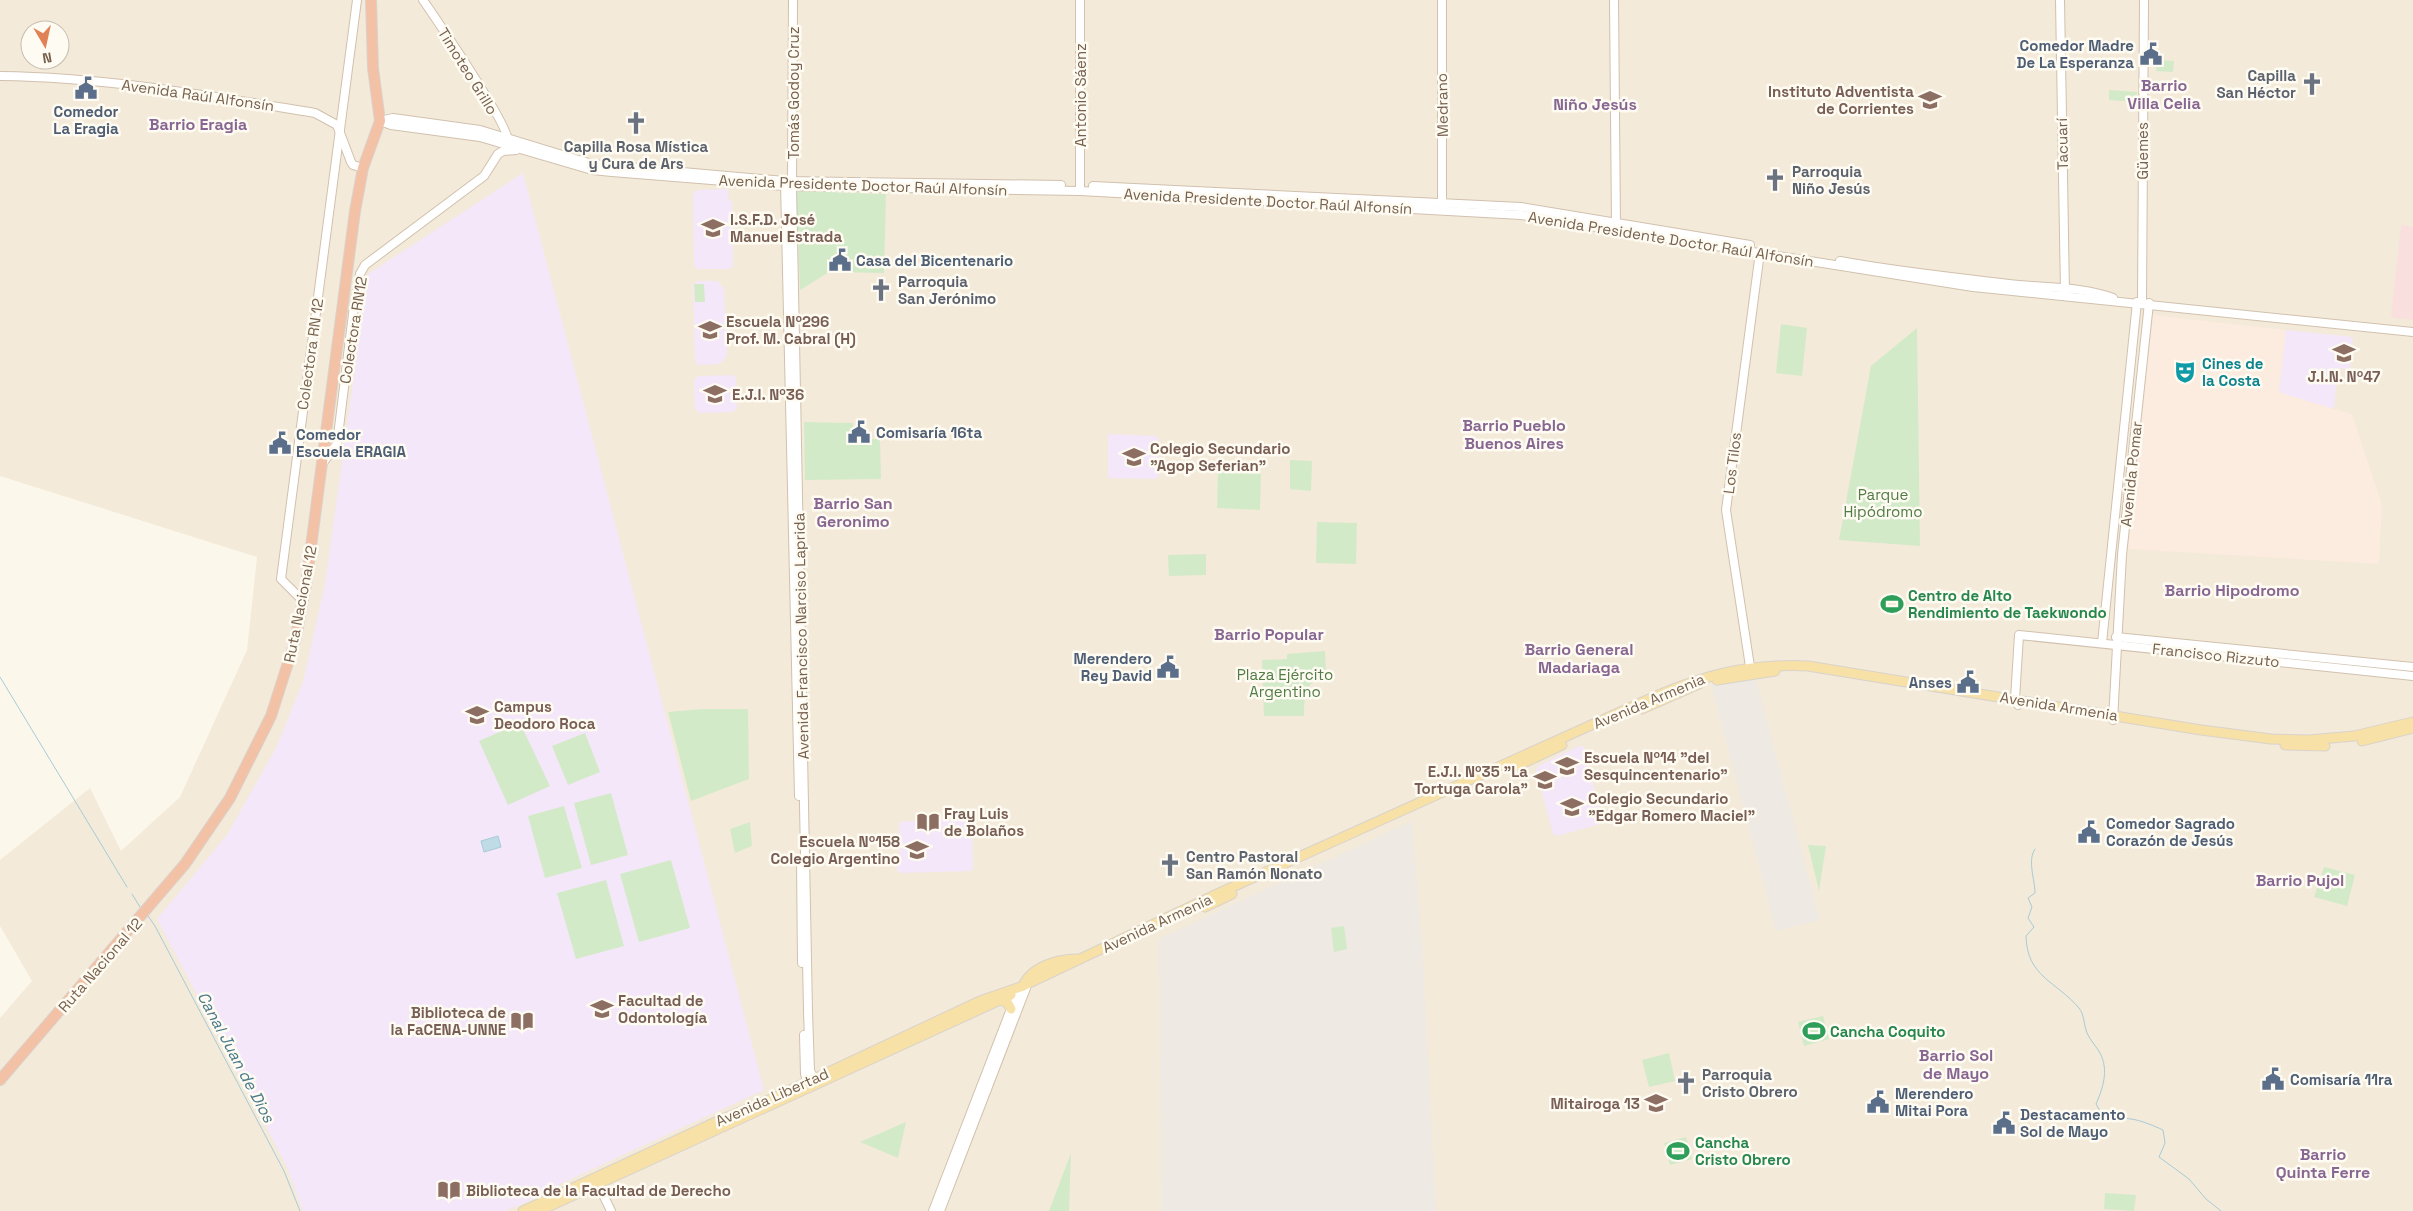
<svg xmlns="http://www.w3.org/2000/svg" width="2413" height="1211" viewBox="0 0 2413 1211" font-family="'Space Grotesk',sans-serif">
<style>
.residential{fill:#f4ead9;fill-rule:evenodd}
.commercial{fill:#fcebdf}
.industrial{fill:#eee9e3}
.education{fill:#f4e7f9}
.medical{fill:#fadfdf}
.green{fill:#d3eac9}
.water{fill:#bfdce6;stroke:#a6cbd7}
.lines{fill:none;stroke-linecap:round;stroke-linejoin:round}
.stream{stroke:#a6cbd7;stroke-width:1}
.secondary-casing{stroke:#d1c1ae;stroke-width:10}
.primary-casing{stroke:#d9d3cd;stroke-width:11}
.highway-casing{stroke:#d9d3cd;stroke-width:12}
.secondary{stroke:#fff;stroke-width:8}
.primary{stroke:#f7e1a7;stroke-width:9}
.highway{stroke:#f3c1a5;stroke-width:10}
.labels{text-anchor:middle;dominant-baseline:central;stroke-width:5;stroke-linejoin:round;paint-order:stroke}
.service-label{font-size:15px;font-weight:bold;fill:#4e5e75;stroke:#fefbf2;text-anchor:start}
.street-label{font-size:15px;fill:#77614e;stroke:#fefbf2}
.worship-label{font-size:15px;font-weight:bold;fill:#5b616d;stroke:#fefbf2;text-anchor:start}
.education-label{font-size:15px;font-weight:bold;fill:#785e54;stroke:#fefbf2;text-anchor:start}
.culture-label{font-size:15px;font-weight:bold;fill:#0d838f;stroke:#fefbf2;text-anchor:start}
.park-label{font-size:15px;fill:#517c46;stroke:#fefbf2}
.leisure-label{font-size:15px;font-weight:bold;fill:#27864d;stroke:#fefbf2;text-anchor:start}
.neighbourhood-label{font-size:16px;font-weight:bold;fill:#886692;stroke:#fefbf2}
.water-label{font-size:16px;font-style:italic;fill:#487889;stroke:#fefbf2}
</style>
<rect width="100%" height="100%" fill="#fcf7eb"/>
<!-- residential -->
<path class="residential" d="M0,0H2413V1211H0V1018L32,981L0,926V860L90,788L121,851L180,797L247,650L257,557L0,476ZM30,30H60V60H30Z"/>
<!-- commercial -->
<path class="commercial" d="M2153,315L2286,330L2279,392L2352,414L2382,505L2379,564L2128,549Z"/>
<!-- industrial -->
<g class="industrial">
<path d="M1755,676L1820,920L1776,931L1711,685Z"/>
<path d="M1412,821L1422,943L1436,1211H1161L1159,939Z"/>
</g>
<!-- education -->
<g class="education">
<path d="M523,173L764,1090L560,1184L555,1190L505,1211H303L287,1167L157,919L227,835L276,748L303,682L325,584L368,274Z"/>
<path d="M728,189L729,201H732L733,266L729,269H698L694,266L693,194L697,190Z"/>
<path d="M698,281H718L724,289L727,356L720,364L698,365L695,360L693,284Z"/>
<path d="M2286,330L2353,337L2350,369L2334,368L2337,374L2334,409L2279,392Z"/>
<path d="M733,375L736,378L737,408L733,412L699,413L695,409L694,380L698,376Z"/>
<path d="M1108,434L1156,436L1159,439V476L1156,479L1108,478Z"/>
<path d="M1579,746L1584,747L1602,820L1600,824L1557,836L1553,834L1536,770L1538,766Z"/>
<path d="M933,819L972,820L973,868L971,871L900,873L897,870L896,857L900,856L899,847L897,846L899,842V822Z"/>
</g>
<!-- medical -->
<path class="medical" d="M2401,225L2413,227V320L2394,318L2391,315Z"/>
<!-- green -->
<g class="green">
<path d="M2157,60L2174,61L2173,72L2156,71Z"/>
<path d="M2109,90L2137,92L2136,102L2109,100Z"/>
<path d="M796,191L886,194L884,273L829,272L800,290Z"/>
<path d="M694,284H704L705,302H695Z"/>
<path d="M1781,324L1807,328L1802,376L1776,373Z"/>
<path d="M1917,328L1920,546L1839,540L1871,366Z"/>
<path d="M804,422L853,423L854,439H880L881,479L805,480Z"/>
<path d="M1290,460L1312,461L1311,491L1290,489Z"/>
<path d="M1218,471L1261,474L1260,510L1217,508Z"/>
<path d="M1317,522L1357,523L1356,564L1316,563Z"/>
<path d="M1206,554V575L1169,576L1168,555Z"/>
<path d="M1325,651L1326,675C1306,678 1304,699 1304,716H1264L1262,660L1287,659V654Z"/>
<path d="M703,709H748L749,779L691,801L668,712Z"/>
<path d="M520,723L550,786L508,805L479,741Z"/>
<path d="M585,733L600,772L568,785L552,746Z"/>
<path d="M611,793L628,855L591,865L574,803Z"/>
<path d="M564,806L582,868L545,878L528,816Z"/>
<path d="M750,822L752,846L735,853L730,829Z"/>
<path d="M1808,845L1826,846L1819,891Z"/>
<path d="M671,860L690,928L639,942L620,874Z"/>
<path d="M2324,867L2355,875L2347,906L2314,897Z"/>
<path d="M606,880L624,946L576,959L557,893Z"/>
<path d="M1344,926L1347,949L1334,952L1331,928Z"/>
<path d="M1823,1016L1829,1039L1804,1046L1798,1022Z"/>
<path d="M1669,1053L1675,1081L1649,1087L1642,1060Z"/>
<path d="M906,1122L898,1158L860,1142Z"/>
<path d="M1686,1137L1692,1159L1670,1165L1664,1143Z"/>
<path d="M1071,1153L1069,1211H1049Z"/>
<path d="M2105,1193L2136,1195L2134,1211L2104,1209Z"/>
</g>
<!-- water -->
<path class="water" d="M498,836L501,847L484,852L481,841Z"/>
<g class="lines">
<!-- stream -->
<g class="stream">
<path d="M0,677L127,887"/>
<path d="M2035,849C2027,860 2035,880 2035,893L2028,898L2032,907L2028,918L2034,927L2026,936C2027,977 2056,981 2079,1008C2084,1014 2084,1025 2087,1033C2090,1040 2096,1046 2100,1053C2109,1070 2103,1088 2096,1104L2105,1120C2128,1115 2143,1121 2163,1130L2165,1143L2159,1157L2189,1179L2206,1199L2221,1211"/>
<path d="M132,894L140,907"/>
<path d="M148,916L155,926L284,1171L300,1211"/>
</g>
<defs>
<g id="secondary">
<path d="M423,0C438,22 508,123 508,141"/>
<path d="M793,0L792,186L808,1011L810,1071L817,1084"/>
<path d="M1614,0L1616,225"/>
<path d="M2060,0L2065,293"/>
<path d="M0,76C106,77 211,96 315,113L337,125L351,162L353,165L363,168"/>
<path d="M380,121L391,125L480,137L592,170L612,172L785,186L1080,191L1521,215L1973,287L2413,332"/>
<path d="M380,121L393,118L480,130L592,164L615,166L785,181L1061,185"/>
<path d="M785,183L799,796"/>
<path d="M1093,186L1521,207L1750,245"/>
<path d="M1080,191V0"/>
<path d="M1442,205V0"/>
<path d="M1840,261C1899,272 1959,278 2019,285C2050,288 2084,287 2113,298"/>
<path d="M2142,302L2144,0"/>
<path d="M322,464L337,444L354,306L360,274L365,265L484,176L498,154L503,151L516,150"/>
<path d="M303,601L281,579L357,0"/>
<path d="M2116,637L2413,667"/>
<path d="M2102,643L2137,302"/>
<path d="M1751,673L1726,510L1760,252"/>
<path d="M2018,705L2015,699L2019,635L2413,676"/>
<path d="M2113,720L2122,555L2149,303"/>
<path d="M801,862L802,963"/>
<path d="M804,1035L805,1074L809,1088"/>
<path d="M596,1180L611,1211"/>
<path d="M933,1211L1011,1009L1023,986"/>
<path d="M940,1211L1026,988"/>
</g>
<g id="primary">
<path d="M1717,680L1775,671"/>
<path d="M1642,709L1699,684"/>
<path d="M2362,741L2413,728"/>
<path d="M2285,745L2325,746"/>
<path d="M1517,766L1562,745"/>
<path d="M1205,907L1232,894"/>
<path d="M1023,986C1031,967 1057,959 1077,959"/>
<path d="M998,1000L1007,1002L1011,1009"/>
<path d="M523,1211L720,1120L771,1099L980,1001L1023,986L1217,894L1640,703C1698,677 1743,663 1808,666L2201,730L2271,739L2309,740L2354,736L2413,722"/>
<path d="M539,1211L1011,995"/>
</g>
<path id="highway" d="M0,1080L185,864L230,798L271,716L295,641L306,585L355,211L363,168L380,121L373,68L371,0"/>
</defs>
<!-- secondary casing -->
<use href="#secondary" class="secondary-casing"/>
<!-- primary casing -->
<use href="#primary" class="primary-casing"/>
<!-- highway casing -->
<use href="#highway" class="highway-casing"/>
<!-- secondary -->
<use href="#secondary" class="secondary"/>
<!-- primary -->
<use href="#primary" class="primary"/>
<!-- highway -->
<use href="#highway" class="highway"/>
</g>
<!-- icons -->
<defs>
<symbol id="civic-bare" viewBox="-9 -9 18 18"><path d="M-.6-6.5H3V-4.5H.6V-3L4-1V1h2V6H-6V1h2V-1L-.6-3ZM-1.2 2.5V6h2.4V2.5Z" fill="#5c6f8a" stroke="#fefbf2" stroke-width="2.5" paint-order="stroke"/></symbol>
<symbol id="church-bare" viewBox="-9 -9 18 18"><path d="M-1.2-6h2.4v3.5h3.3v2.4h-3.3V6h-2.4V-.1h-3.3v-2.4h3.3Z" fill="#6b7280" stroke="#fefbf2" stroke-width="2.5" paint-order="stroke"/></symbol>
<symbol id="school-bare" viewBox="-9 -9 18 18"><path d="M0-5L7-2L0 1L-7-2ZM-4 1L0 2.5L4 1V4Q0 6-4 4Z" fill="#8d6e63" stroke="#fefbf2" stroke-width="2.5" paint-order="stroke"/></symbol>
<symbol id="university-bare" viewBox="-9 -9 18 18"><path d="M0-5L7-2L0 1L-7-2ZM-4 1L0 2.5L4 1V4Q0 6-4 4Z" fill="#8d6e63" stroke="#fefbf2" stroke-width="2.5" paint-order="stroke"/></symbol>
<symbol id="theatre-bare" viewBox="-9 -9 18 18"><path d="M-5-5.5Q0-4 5-5.5V0Q5 5 0 6Q-5 5-5 0ZM-3.3-2.5H-1v1.5H-3.3ZM1-2.5H3.3v1.5H1ZM-2.8 1Q0 5.5 2.8 1Z" fill="#0f9aa8" stroke="#fefbf2" stroke-width="2.5" paint-order="stroke"/></symbol>
<symbol id="stadium-bare" viewBox="-9 -9 18 18"><path d="M0-5a6.5 5 0 1 0 0 10a6.5 5 0 1 0 0-10ZM-3.5-1.8h7v3.6h-7Z" fill="#2e9e5b" stroke="#fefbf2" stroke-width="2.5" paint-order="stroke"/></symbol>
<symbol id="library-bare" viewBox="-9 -9 18 18"><path d="M-6-4Q-3-5.5-.7-3.5V5Q-3 3-6 4ZM6-4Q3-5.5 .7-3.5V5Q3 3 6 4Z" fill="#8d6e63" stroke="#fefbf2" stroke-width="2.5" paint-order="stroke"/></symbol>
</defs>
<g fill-rule="evenodd">
<use href="#civic-bare" x="2135" y="38" width="32" height="32"/>
<use href="#church-bare" x="2296" y="68" width="32" height="32"/>
<use href="#civic-bare" x="70" y="72" width="32" height="32"/>
<use href="#school-bare" x="1914" y="84" width="32" height="32"/>
<use href="#church-bare" x="620" y="107" width="32" height="32"/>
<use href="#church-bare" x="1759" y="164" width="32" height="32"/>
<use href="#university-bare" x="697" y="212" width="32" height="32"/>
<use href="#civic-bare" x="824" y="244" width="32" height="32"/>
<use href="#church-bare" x="865" y="274" width="32" height="32"/>
<use href="#school-bare" x="694" y="314" width="32" height="32"/>
<use href="#school-bare" x="2328" y="337" width="32" height="32"/>
<use href="#theatre-bare" x="2169" y="356" width="32" height="32"/>
<use href="#school-bare" x="699" y="378" width="32" height="32"/>
<use href="#civic-bare" x="843" y="416" width="32" height="32"/>
<use href="#civic-bare" x="264" y="427" width="32" height="32"/>
<use href="#school-bare" x="1118" y="441" width="32" height="32"/>
<use href="#stadium-bare" x="1876" y="588" width="32" height="32"/>
<use href="#civic-bare" x="1152" y="651" width="32" height="32"/>
<use href="#civic-bare" x="1952" y="666" width="32" height="32"/>
<use href="#university-bare" x="461" y="699" width="32" height="32"/>
<use href="#school-bare" x="1551" y="750" width="32" height="32"/>
<use href="#school-bare" x="1529" y="764" width="32" height="32"/>
<use href="#school-bare" x="1556" y="791" width="32" height="32"/>
<use href="#library-bare" x="912" y="806" width="32" height="32"/>
<use href="#civic-bare" x="2073" y="816" width="32" height="32"/>
<use href="#school-bare" x="901" y="834" width="32" height="32"/>
<use href="#church-bare" x="1154" y="849" width="32" height="32"/>
<use href="#university-bare" x="586" y="993" width="32" height="32"/>
<use href="#library-bare" x="506" y="1005" width="32" height="32"/>
<use href="#stadium-bare" x="1798" y="1015" width="32" height="32"/>
<use href="#civic-bare" x="2257" y="1063" width="32" height="32"/>
<use href="#church-bare" x="1670" y="1067" width="32" height="32"/>
<use href="#civic-bare" x="1862" y="1086" width="32" height="32"/>
<use href="#school-bare" x="1640" y="1087" width="32" height="32"/>
<use href="#civic-bare" x="1988" y="1107" width="32" height="32"/>
<use href="#stadium-bare" x="1662" y="1135" width="32" height="32"/>
<use href="#library-bare" x="433" y="1174" width="32" height="32"/>
</g>
<g class="labels">
<!-- service labels -->
<g class="service-label">
<text x="2134" y="45" text-anchor="end">Comedor Madre<tspan x="2134" dy="17">De La Esperanza</tspan></text>
<text x="86" y="111" text-anchor="middle">Comedor<tspan x="86" dy="17">La Eragia</tspan></text>
<text x="856" y="260">Casa del Bicentenario</text>
<text x="876" y="432">Comisaría 16ta</text>
<text x="296" y="434">Comedor<tspan x="296" dy="17">Escuela ERAGIA</tspan></text>
<text x="1152" y="658" text-anchor="end">Merendero<tspan x="1152" dy="17">Rey David</tspan></text>
<text x="1952" y="682" text-anchor="end">Anses</text>
<text x="2106" y="823">Comedor Sagrado<tspan x="2106" dy="17">Corazón de Jesús</tspan></text>
<text x="2290" y="1079">Comisaría 11ra</text>
<text x="1895" y="1093">Merendero<tspan x="1895" dy="17">Mitai Pora</tspan></text>
<text x="2020" y="1114">Destacamento<tspan x="2020" dy="17">Sol de Mayo</tspan></text>
</g>
<!-- street labels -->
<g class="street-label">
<text transform="translate(468 71) rotate(58)">Timoteo Grillo</text>
<text transform="translate(793 93) rotate(-90)">Tomás Godoy Cruz</text>
<text transform="translate(198 95) rotate(8)">Avenida Raúl Alfonsín</text>
<text transform="translate(1080 95) rotate(-90)">Antonio Sáenz</text>
<text transform="translate(1442 105) rotate(-91)">Medrano</text>
<text transform="translate(2062 144) rotate(-91)">Tacuarí</text>
<text transform="translate(2142 151) rotate(-90)">Güemes</text>
<text transform="translate(863 185) rotate(2)">Avenida Presidente Doctor Raúl Alfonsín</text>
<text transform="translate(1268 201) rotate(3)">Avenida Presidente Doctor Raúl Alfonsín</text>
<text transform="translate(1671 239) rotate(9)">Avenida Presidente Doctor Raúl Alfonsín</text>
<text transform="translate(353 330) rotate(-81)">Colectora RN12</text>
<text transform="translate(310 354) rotate(-82)">Colectora RN 12</text>
<text transform="translate(1732 463) rotate(-83)">Los Tilos</text>
<text transform="translate(2131 474) rotate(-84)">Avenida Pomar</text>
<text transform="translate(300 604) rotate(-79)">Ruta Nacional 12</text>
<text transform="translate(801 636) rotate(-91)">Avenida Francisco Narciso Laprida</text>
<text transform="translate(2216 655) rotate(6)">Francisco Rizzuto</text>
<text transform="translate(1649 701) rotate(-23)">Avenida Armenia</text>
<text transform="translate(2059 706) rotate(9)">Avenida Armenia</text>
<text transform="translate(1157 923) rotate(-25)">Avenida Armenia</text>
<text transform="translate(100 965) rotate(-49)">Ruta Nacional 12</text>
<text transform="translate(772 1097) rotate(-24)">Avenida Libertad</text>
</g>
<!-- worship labels -->
<g class="worship-label">
<text x="2296" y="75" text-anchor="end">Capilla<tspan x="2296" dy="17">San Héctor</tspan></text>
<text x="636" y="146" text-anchor="middle">Capilla Rosa Mística<tspan x="636" dy="17">y Cura de Ars</tspan></text>
<text x="1792" y="171">Parroquia<tspan x="1792" dy="17">Niño Jesús</tspan></text>
<text x="898" y="281">Parroquia<tspan x="898" dy="17">San Jerónimo</tspan></text>
<text x="1186" y="856">Centro Pastoral<tspan x="1186" dy="17">San Ramón Nonato</tspan></text>
<text x="1702" y="1074">Parroquia<tspan x="1702" dy="17">Cristo Obrero</tspan></text>
</g>
<!-- education labels -->
<g class="education-label">
<text x="1914" y="91" text-anchor="end">Instituto Adventista<tspan x="1914" dy="17">de Corrientes</tspan></text>
<text x="730" y="219">I.S.F.D. José<tspan x="730" dy="17">Manuel Estrada</tspan></text>
<text x="726" y="321">Escuela Nº296<tspan x="726" dy="17">Prof. M. Cabral (H)</tspan></text>
<text x="2344" y="376" text-anchor="middle">J.I.N. Nº47</text>
<text x="732" y="394">E.J.I. Nº36</text>
<text x="1150" y="448">Colegio Secundario<tspan x="1150" dy="17">"Agop Seferian"</tspan></text>
<text x="494" y="706">Campus<tspan x="494" dy="17">Deodoro Roca</tspan></text>
<text x="1584" y="757">Escuela Nº14 "del<tspan x="1584" dy="17">Sesquincentenario"</tspan></text>
<text x="1528" y="771" text-anchor="end">E.J.I. Nº35 "La<tspan x="1528" dy="17">Tortuga Carola"</tspan></text>
<text x="1588" y="798">Colegio Secundario<tspan x="1588" dy="17">"Edgar Romero Maciel"</tspan></text>
<text x="944" y="813">Fray Luis<tspan x="944" dy="17">de Bolaños</tspan></text>
<text x="900" y="841" text-anchor="end">Escuela Nº158<tspan x="900" dy="17">Colegio Argentino</tspan></text>
<text x="618" y="1000">Facultad de<tspan x="618" dy="17">Odontología</tspan></text>
<text x="506" y="1012" text-anchor="end">Biblioteca de<tspan x="506" dy="17">la FaCENA-UNNE</tspan></text>
<text x="1640" y="1103" text-anchor="end">Mitairoga 13</text>
<text x="466" y="1190">Biblioteca de la Facultad de Derecho</text>
</g>
<!-- culture labels -->
<g class="culture-label">
<text x="2202" y="363">Cines de<tspan x="2202" dy="17">la Costa</tspan></text>
</g>
<!-- park labels -->
<g class="park-label">
<text x="1883" y="494">Parque<tspan x="1883" dy="17">Hipódromo</tspan></text>
<text x="1285" y="674">Plaza Ejército<tspan x="1285" dy="17">Argentino</tspan></text>
</g>
<!-- leisure labels -->
<g class="leisure-label">
<text x="1908" y="595">Centro de Alto<tspan x="1908" dy="17">Rendimiento de Taekwondo</tspan></text>
<text x="1830" y="1031">Cancha Coquito</text>
<text x="1695" y="1142">Cancha<tspan x="1695" dy="17">Cristo Obrero</tspan></text>
</g>
<!-- neighbourhood labels -->
<g class="neighbourhood-label">
<text x="2164" y="85">Barrio<tspan x="2164" dy="18">Villa Celia</tspan></text>
<text x="1595" y="104">Niño Jesús</text>
<text x="198" y="124">Barrio Eragia</text>
<text x="1514" y="425">Barrio Pueblo<tspan x="1514" dy="18">Buenos Aires</tspan></text>
<text x="853" y="503">Barrio San<tspan x="853" dy="18">Geronimo</tspan></text>
<text x="2232" y="590">Barrio Hipodromo</text>
<text x="1269" y="634">Barrio Popular</text>
<text x="1579" y="649">Barrio General<tspan x="1579" dy="18">Madariaga</tspan></text>
<text x="2300" y="880">Barrio Pujol</text>
<text x="1956" y="1055">Barrio Sol<tspan x="1956" dy="18">de Mayo</tspan></text>
<text x="2323" y="1154">Barrio<tspan x="2323" dy="18">Quinta Ferre</tspan></text>
</g>
<!-- water labels -->
<g class="water-label">
<text transform="translate(236 1057) rotate(62)">Canal Juan de Dios</text>
</g>
</g>
<!-- north arrow -->
<g transform="translate(45 45) rotate(171)"><circle r="24" fill="#fefbf2" stroke="#c8bdb0"/>
<path d="M0-4L9 19L0 12L-9 19Z" fill="#e08256"/>
<text y="-8" font-size="14" font-weight="bold" text-anchor="middle" fill="#77614e">N</text>
</g>
</svg>
